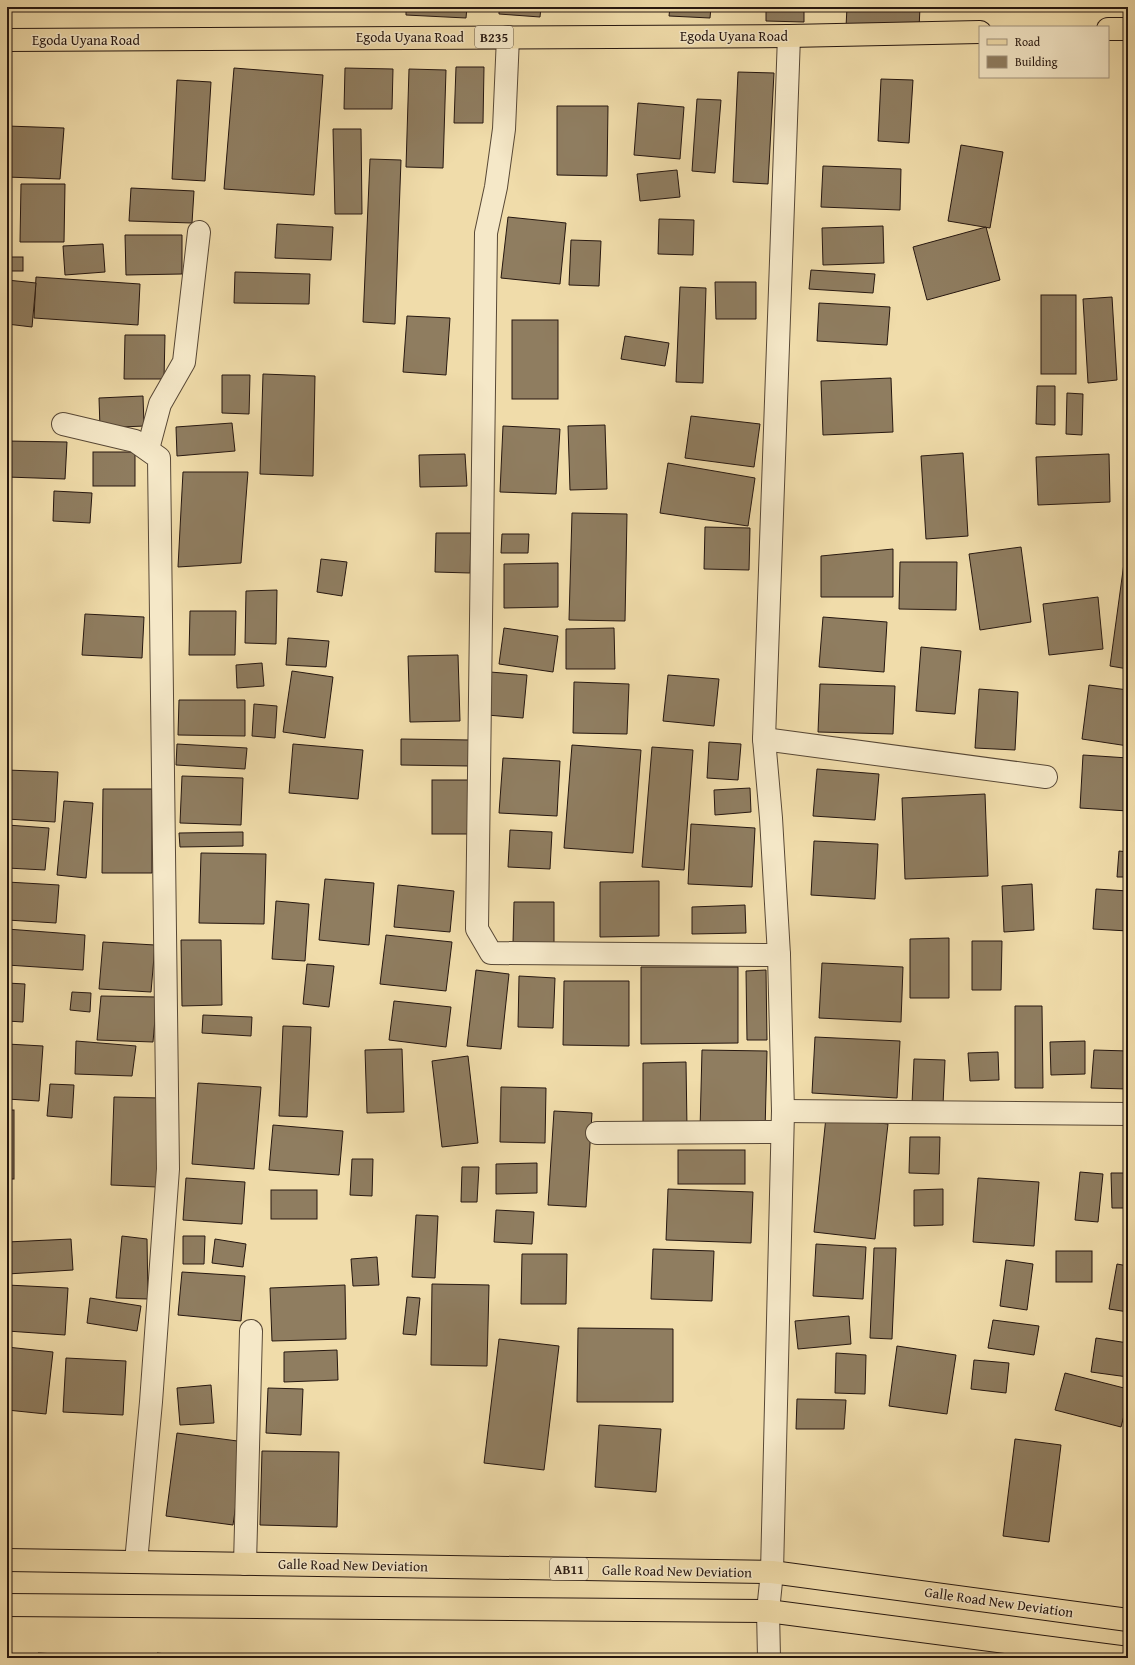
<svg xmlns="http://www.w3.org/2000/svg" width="1135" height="1665" viewBox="0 0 1135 1665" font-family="'Gentium Book Plus',serif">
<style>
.building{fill:#8f7d60;stroke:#261710}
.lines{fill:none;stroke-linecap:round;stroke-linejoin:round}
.minor-casing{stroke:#584836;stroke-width:24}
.primary-casing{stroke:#261710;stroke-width:24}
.minor{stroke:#f5e8c8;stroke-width:22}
.primary{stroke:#f0dcaa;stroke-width:22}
.labels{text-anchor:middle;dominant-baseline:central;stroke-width:3;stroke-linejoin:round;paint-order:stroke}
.shield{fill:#f5e8c8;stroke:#645647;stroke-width:1}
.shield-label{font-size:13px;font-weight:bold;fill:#261710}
.street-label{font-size:14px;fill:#261710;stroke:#f5e8c8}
</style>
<rect width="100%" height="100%" fill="#f0dcaa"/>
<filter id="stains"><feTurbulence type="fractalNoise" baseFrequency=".005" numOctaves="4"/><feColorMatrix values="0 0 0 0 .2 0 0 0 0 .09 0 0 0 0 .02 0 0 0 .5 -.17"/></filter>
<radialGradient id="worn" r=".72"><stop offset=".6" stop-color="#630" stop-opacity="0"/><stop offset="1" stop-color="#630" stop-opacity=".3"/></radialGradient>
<!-- building -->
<g class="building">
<path d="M406,7H467L466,18L406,15Z"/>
<path d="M499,7H541L540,17L499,14Z"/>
<path d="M670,7H711L710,18L669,16Z"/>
<path d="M766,7H804V22L766,21Z"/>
<path d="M847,7H920L919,29L846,27Z"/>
<path d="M456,67H484L483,123H454Z"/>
<path d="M234,68L323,75L314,195L224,189Z"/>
<path d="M345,68L393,69L392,109H344Z"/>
<path d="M409,69L446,70L443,168L406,167Z"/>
<path d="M738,72L774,73L768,184L733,182Z"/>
<path d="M881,79L913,80L909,143L878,141Z"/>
<path d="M177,80L211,82L205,181L172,179Z"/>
<path d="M697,99L721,100L715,173L692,171Z"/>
<path d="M638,103L684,107L680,159L634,155Z"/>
<path d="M557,106H608L607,176L557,175Z"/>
<path d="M7,126L64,128L60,179L7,177Z"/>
<path d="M333,129H361L362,214H335Z"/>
<path d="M961,145L1003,152L990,228L948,221Z"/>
<path d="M370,159L401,160L395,324L363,322Z"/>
<path d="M823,166L901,169L900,210L821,207Z"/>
<path d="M677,170L680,197L640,201L637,174Z"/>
<path d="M21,184H65L64,242H20Z"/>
<path d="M131,188L194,191L192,223L129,221Z"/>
<path d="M508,217L566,223L560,284L501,278Z"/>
<path d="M659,219L694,220L693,255L658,254Z"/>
<path d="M277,224L333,227L331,260L275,258Z"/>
<path d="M883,226L884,263L823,265L822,228Z"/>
<path d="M986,227L1000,280L927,300L913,247Z"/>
<path d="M125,235H182V274L126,275Z"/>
<path d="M571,240L601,241L599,286L569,285Z"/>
<path d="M103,244L105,272L65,275L63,246Z"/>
<rect x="7" y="257" width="16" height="14"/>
<path d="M811,270L875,274L873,293L809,289Z"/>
<path d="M235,272L310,274L309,304L234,303Z"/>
<path d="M36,277L140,284L138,325L34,318Z"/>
<path d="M7,280L36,283L32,327L7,324Z"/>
<path d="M715,282H756V319H716Z"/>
<path d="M680,287L706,288L703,383L676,382Z"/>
<rect x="1041" y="295" width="35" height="79"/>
<path d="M1112,297L1117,380L1088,383L1083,299Z"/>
<path d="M819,303L890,307L887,345L817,341Z"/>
<path d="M407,316L450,318L446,375L403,372Z"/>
<rect x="512" y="320" width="46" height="79"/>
<path d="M125,335H165L164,379H124Z"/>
<path d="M625,336L669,343L665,366L621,359Z"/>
<path d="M263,374L315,376L313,476L260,474Z"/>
<path d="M222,375H250L249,414L222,413Z"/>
<path d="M891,378L893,432L823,435L821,381Z"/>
<path d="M1037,386H1055V425L1036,424Z"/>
<path d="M1067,393L1083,394L1082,435L1066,434Z"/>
<path d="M143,396L144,426L100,428L99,398Z"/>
<path d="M691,416L760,424L754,467L685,458Z"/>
<path d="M232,423L235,451L177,456L176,427Z"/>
<path d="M605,425L607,489L570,490L568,426Z"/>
<path d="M503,426L560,429L556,494L500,492Z"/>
<path d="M7,441L67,442L65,479L7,477Z"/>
<rect x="93" y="452" width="42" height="34"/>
<path d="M963,453L968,536L926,539L921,456Z"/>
<path d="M465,454L467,486L420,487L419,455Z"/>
<path d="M1109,454L1110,502L1038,505L1036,457Z"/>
<path d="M668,463L755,478L748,526L660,513Z"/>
<path d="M183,472H248L241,563L178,567Z"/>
<path d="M54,491L92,493L90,523L53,521Z"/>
<path d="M572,513L627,514L625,621L569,620Z"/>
<path d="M705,527L750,528L749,570L704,569Z"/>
<path d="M436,533H471L470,573L435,572Z"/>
<path d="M502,534H529L528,553H501Z"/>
<path d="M1021,547L1031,622L980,630L969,554Z"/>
<path d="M893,549V597H821V556Z"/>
<path d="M321,559L347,562L342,596L317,592Z"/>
<path d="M900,562H957L956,610L899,609Z"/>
<path d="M558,563V607L504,608V564Z"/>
<path d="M1124,563H1128V669L1110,666Z"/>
<path d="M277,590L276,644L245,643L246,591Z"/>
<path d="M1098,597L1103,649L1049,655L1043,604Z"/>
<path d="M190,611H236L235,655H189Z"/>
<path d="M85,614L144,617L142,658L82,655Z"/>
<path d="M823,617L887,622L884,672L819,667Z"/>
<path d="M504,628L558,636L553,672L499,664Z"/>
<path d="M614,628L615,669H566V629Z"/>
<path d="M288,638L329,641L326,667L286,665Z"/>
<path d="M921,647L961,651L955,714L916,711Z"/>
<path d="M458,655L460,721L410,722L408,656Z"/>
<path d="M262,663L264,686L237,688L236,665Z"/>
<path d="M292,671L333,677L325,738L283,732Z"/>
<path d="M490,672L527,675L523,718L487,715Z"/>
<path d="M668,675L719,679L714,726L663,721Z"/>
<path d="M574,682L629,684L627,734L573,733Z"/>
<path d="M820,684L895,686L893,734L818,732Z"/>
<path d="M1089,685L1128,690V746L1082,739Z"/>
<path d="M979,689L1018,692L1015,750L975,748Z"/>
<path d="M179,700H245V736L178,735Z"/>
<path d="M254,704L277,706L275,738L252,736Z"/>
<path d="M401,739L470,740L469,766L401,765Z"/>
<path d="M709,742L741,744L738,780L707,778Z"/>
<path d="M177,744L247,748L245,769L176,765Z"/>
<path d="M293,744L363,750L358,799L289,793Z"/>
<path d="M572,745L641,750L633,853L564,848Z"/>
<path d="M652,747L693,750L684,870L642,867Z"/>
<path d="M1083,755L1128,758V811L1080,808Z"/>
<path d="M503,758L560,761L557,816L499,813Z"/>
<path d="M817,769L879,774L875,820L813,816Z"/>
<path d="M7,770L58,772L55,822L7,819Z"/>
<path d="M182,776L243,778L241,825L180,823Z"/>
<rect x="432" y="780" width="40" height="54"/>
<path d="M750,788L751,812L715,815L714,790Z"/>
<path d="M103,789H152V873H102Z"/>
<path d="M985,794L988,876L905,879L902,798Z"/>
<path d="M64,801L93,803L86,878L57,875Z"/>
<path d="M691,824L755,828L752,887L688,884Z"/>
<path d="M7,825L49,828L45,870L7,868Z"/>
<path d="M510,830L552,832L550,869L508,867Z"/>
<path d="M243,832V846L180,847L179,833Z"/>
<path d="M814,841L878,844L875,899L811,895Z"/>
<path d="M1119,851L1128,852V877H1117Z"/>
<path d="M201,853L266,854L264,924L199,923Z"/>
<path d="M325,879L374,883L369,945L319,940Z"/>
<path d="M659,881V936L600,937V882Z"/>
<path d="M7,882L59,885L56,923L7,920Z"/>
<path d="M1032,884L1034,930L1004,932L1002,886Z"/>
<path d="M398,885L454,891L450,932L394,927Z"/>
<path d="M1096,889L1128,891V931L1093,929Z"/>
<path d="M276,901L309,904L305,961L272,959Z"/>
<path d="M514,902H554V943H513Z"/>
<path d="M745,905L746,933L692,934V907Z"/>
<path d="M7,929L85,935L83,970L7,965Z"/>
<path d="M386,935L452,942L446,991L380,984Z"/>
<path d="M949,938V998H910V939Z"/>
<path d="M181,940H221L222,1005L182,1006Z"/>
<path d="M972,941H1002L1001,990H972Z"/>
<path d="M103,942L155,945L151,992L99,989Z"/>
<path d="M822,963L903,967L901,1022L819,1018Z"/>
<path d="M307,964L334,966L329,1007L303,1004Z"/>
<path d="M641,967H738V1043L641,1044Z"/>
<path d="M476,970L509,974L501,1049L467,1046Z"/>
<path d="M766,970L767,1040H747L746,971Z"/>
<path d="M519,976L555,978L553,1028L518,1027Z"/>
<path d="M564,981H629V1046L563,1045Z"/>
<path d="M7,983L25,984L23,1022L7,1021Z"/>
<path d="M72,992L91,993L90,1012L70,1010Z"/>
<path d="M101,996L157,997L153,1042L97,1040Z"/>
<path d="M394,1001L451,1007L446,1047L389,1040Z"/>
<path d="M1015,1006H1042L1043,1088H1015Z"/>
<path d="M203,1015L252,1017L251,1036L202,1033Z"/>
<path d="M283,1026L311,1027L307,1117L279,1116Z"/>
<path d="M815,1037L900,1041L897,1098L812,1093Z"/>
<path d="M76,1041L136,1046L132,1076L75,1074Z"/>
<path d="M1085,1041V1074L1051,1075L1050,1042Z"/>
<path d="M7,1044L43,1046L39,1101L7,1099Z"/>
<path d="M402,1049L404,1112L367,1113L365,1050Z"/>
<path d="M702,1050L767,1051L765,1132L700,1130Z"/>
<path d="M1094,1050L1128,1051V1089L1091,1088Z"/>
<path d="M998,1052L999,1080L970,1081L968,1053Z"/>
<path d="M468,1056L478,1143L442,1147L432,1061Z"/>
<path d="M914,1059L945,1060L943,1105L912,1104Z"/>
<path d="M686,1062L687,1128H643V1063Z"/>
<path d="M198,1083L261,1087L254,1169L192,1164Z"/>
<path d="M50,1084L74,1085L72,1118L47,1116Z"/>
<path d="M501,1087L546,1088L545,1143L500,1142Z"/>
<path d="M114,1097L160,1098L157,1187L111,1185Z"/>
<rect x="7" y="1110" width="7" height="69"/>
<path d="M554,1111L592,1113L586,1207L548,1205Z"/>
<path d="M826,1117L888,1124L875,1239L814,1232Z"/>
<path d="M273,1125L343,1131L339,1175L269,1170Z"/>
<path d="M910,1137H940L939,1174L909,1173Z"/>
<rect x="678" y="1150" width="67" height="34"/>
<path d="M352,1159H373L372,1196L350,1195Z"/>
<path d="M537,1163V1193L496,1194V1164Z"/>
<path d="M462,1167H479L477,1202H461Z"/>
<path d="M1080,1172L1103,1174L1098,1222L1075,1220Z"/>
<path d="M1111,1173H1128V1208H1112Z"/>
<path d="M186,1178L245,1182L242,1224L183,1220Z"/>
<path d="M978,1178L1039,1182L1034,1246L973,1242Z"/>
<path d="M668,1189L753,1192L751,1243L666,1240Z"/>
<path d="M943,1189V1225L914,1226V1190Z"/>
<rect x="271" y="1190" width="46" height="29"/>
<path d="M496,1210L534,1212L532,1244L494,1242Z"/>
<path d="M416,1215L438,1216L435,1278L412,1277Z"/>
<path d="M122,1236L147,1239L148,1299L116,1298Z"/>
<path d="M183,1236H205L204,1264H183Z"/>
<path d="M71,1239L73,1270L7,1274V1242Z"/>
<path d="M215,1239L246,1244L243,1267L212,1263Z"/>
<path d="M816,1244L866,1247L863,1299L813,1296Z"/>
<path d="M874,1248H896L892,1339L870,1338Z"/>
<path d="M653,1249L714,1251L712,1301L651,1299Z"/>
<rect x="1056" y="1251" width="36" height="31"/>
<path d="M522,1254H567L566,1304H521Z"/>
<path d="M377,1257L379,1285L353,1286L351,1259Z"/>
<path d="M1006,1260L1033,1264L1027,1310L1000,1306Z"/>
<path d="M1117,1264L1128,1266V1312L1109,1309Z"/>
<path d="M182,1272L245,1276L241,1321L178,1315Z"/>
<path d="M432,1284L489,1285L487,1366L431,1365Z"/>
<path d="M7,1285L68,1288L65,1335L7,1331Z"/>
<path d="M345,1285L346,1339L272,1341L270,1288Z"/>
<path d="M407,1297L420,1298L416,1335L403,1334Z"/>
<path d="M90,1298L141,1306L137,1331L87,1323Z"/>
<path d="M849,1316L851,1344L798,1349L795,1321Z"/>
<path d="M993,1320L1039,1326L1034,1355L988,1348Z"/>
<path d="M578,1328L673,1329V1402H577Z"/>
<path d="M1096,1338L1128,1343V1377L1091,1372Z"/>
<path d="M499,1339L559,1346L544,1470L484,1463Z"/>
<path d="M897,1346L956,1355L947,1414L889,1406Z"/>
<path d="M7,1347L53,1352L46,1414L7,1410Z"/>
<path d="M337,1350L338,1380L284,1382V1352Z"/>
<path d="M836,1353L866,1355L865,1394L835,1393Z"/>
<path d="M66,1358L126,1361L123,1415L63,1412Z"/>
<path d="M974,1360L1009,1363L1006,1393L971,1389Z"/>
<path d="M1065,1373L1128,1389V1400L1121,1427L1055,1410Z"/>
<path d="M211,1385L214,1423L180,1425L177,1388Z"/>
<path d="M268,1388L303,1389L301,1435L266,1433Z"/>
<path d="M797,1399L846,1400L844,1429H796Z"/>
<path d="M599,1425L661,1429L656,1492L595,1487Z"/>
<path d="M177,1433L245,1442L233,1525L166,1516Z"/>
<path d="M1015,1439L1061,1445L1049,1542L1003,1536Z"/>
<path d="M262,1451L339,1452L337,1527L260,1525Z"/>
<path d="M38,1653L133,1658H38Z"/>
<path d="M157,1653L203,1658H156Z"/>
</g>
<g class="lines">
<defs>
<g id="minor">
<path d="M508,37L504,129L496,187L486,233L477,929L491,953L779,955"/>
<path d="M63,424L135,441L159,458L168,1169L151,1402L136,1562"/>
<path d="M148,449L160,404L184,362L199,232"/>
<path d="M764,739L1046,777"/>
<path d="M783,1111L1128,1114"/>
<path d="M597,1133L781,1132"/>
<path d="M245,1564L251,1331"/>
<path d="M769,1658L768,1611L772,1572L783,1111L779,955L771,818L764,739L789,36"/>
</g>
<g id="primary">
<path d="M1108,29H1128"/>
<path d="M7,40L789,36L980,32"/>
<path d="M7,1560L772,1572L1128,1620"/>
<path d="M7,1605L768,1611L1128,1658"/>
</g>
</defs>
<!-- minor casing -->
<use href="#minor" class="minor-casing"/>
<!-- primary casing -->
<use href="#primary" class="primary-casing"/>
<!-- minor -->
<use href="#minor" class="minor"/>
<!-- primary -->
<use href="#primary" class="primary"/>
</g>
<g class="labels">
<!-- shield labels -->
<g class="shield">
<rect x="475" y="26" width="38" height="22" rx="3"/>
<rect x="550" y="1558" width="38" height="22" rx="3"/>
</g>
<g class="shield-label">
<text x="494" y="37">B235</text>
<text x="569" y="1569">AB11</text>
</g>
<!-- street labels -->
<g class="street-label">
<text x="734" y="36">Egoda Uyana Road</text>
<text x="410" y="37">Egoda Uyana Road</text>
<text x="86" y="40">Egoda Uyana Road</text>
<text transform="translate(353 1565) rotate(1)">Galle Road New Deviation</text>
<text transform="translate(677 1571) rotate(1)">Galle Road New Deviation</text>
<text transform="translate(999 1602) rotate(8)">Galle Road New Deviation</text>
</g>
</g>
<!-- margin -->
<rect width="1135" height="1665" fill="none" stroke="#f0dcaa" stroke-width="24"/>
<rect x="8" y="8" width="1119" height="1649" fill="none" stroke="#261710" stroke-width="2"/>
<rect x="12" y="12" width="1111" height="1641" fill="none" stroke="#261710"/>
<!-- legend -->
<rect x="979" y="26" width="130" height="52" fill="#f5e8c8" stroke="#a2947e"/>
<rect x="987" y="39" width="20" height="6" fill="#f0dcaa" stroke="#a2947e"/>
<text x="1015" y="46" font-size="12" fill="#261710">Road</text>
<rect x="987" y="56" width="20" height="12" fill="#8f7d60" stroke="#a2947e"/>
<text x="1015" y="66" font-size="12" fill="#261710">Building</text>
<rect width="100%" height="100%" filter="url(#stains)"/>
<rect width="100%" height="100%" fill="url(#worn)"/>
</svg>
